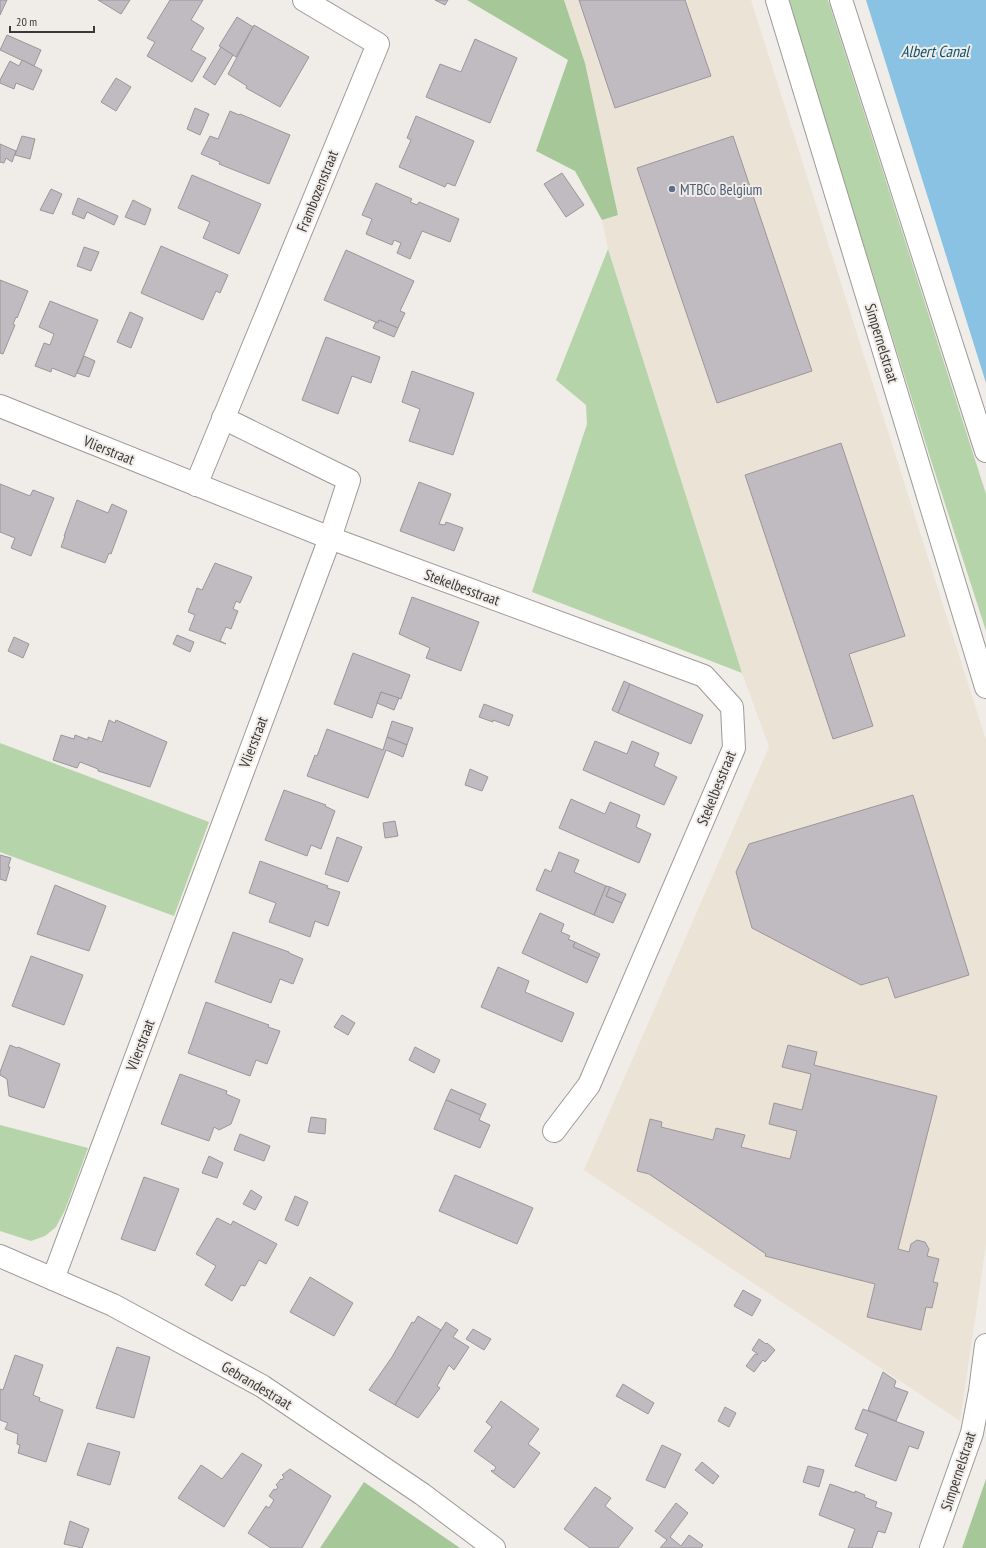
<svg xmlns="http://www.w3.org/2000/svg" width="986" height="1548" viewBox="0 0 986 1548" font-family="'PT Sans Narrow',sans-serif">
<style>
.built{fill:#ece3d7}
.green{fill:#b5d4a9}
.forest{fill:#a6c899}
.water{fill:#89c2e2}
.building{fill:#c0bbc0;stroke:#9b969b}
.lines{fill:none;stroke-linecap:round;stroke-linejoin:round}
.minor-casing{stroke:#9e9a95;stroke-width:24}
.minor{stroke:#fff;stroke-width:22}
.service-dot{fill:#5c6f8a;stroke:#f0ece7;stroke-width:1.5}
.labels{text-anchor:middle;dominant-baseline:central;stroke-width:4;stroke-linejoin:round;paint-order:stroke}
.service-label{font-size:15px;fill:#4e5e75;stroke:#f0ece7;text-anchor:start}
.street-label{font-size:15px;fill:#3b3937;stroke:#f0ece7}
.water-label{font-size:16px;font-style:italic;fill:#0a5373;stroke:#f0ece7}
</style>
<rect width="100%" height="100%" fill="#f0ece7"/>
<!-- built -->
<path class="built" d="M564,0H751L986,740V1245L960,1421L584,1170L769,747L742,673L608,249L602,220L618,214L585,63Z"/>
<!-- green -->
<g class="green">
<path d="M787,0H828L986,494V631L929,454Z"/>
<path d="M608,249L742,673L532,592L587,424L586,405L556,380Z"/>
<path d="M0,743L209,822L174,916L0,852Z"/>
<path d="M0,1125L88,1148L65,1210L56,1227L45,1236L31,1241L0,1231Z"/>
</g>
<!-- forest -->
<g class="forest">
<path d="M467,0H564L585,63L618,215L602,220L575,171L536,151L568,60Z"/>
<path d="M986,1479V1548H962Z"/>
<path d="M364,1482L460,1548H320Z"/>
</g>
<!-- water -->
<path class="water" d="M866,0H986V383Z"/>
<!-- building -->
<g class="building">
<path d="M0,0H7L0,15Z"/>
<path d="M98,0H130L121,14Z"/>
<path d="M170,0H203L191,20L204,28L191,50L206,58L192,82L147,56L155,42L147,38Z"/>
<path d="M435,0H448L445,5Z"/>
<path d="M579,0H685L711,76L615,108Z"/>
<path d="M237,17L253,27L236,57L219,46Z"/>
<path d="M254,25L309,57L280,107L246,88L247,86L228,74Z"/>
<path d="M7,35L41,50L34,66L0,50Z"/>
<path d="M475,39L517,58L490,123L426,97L440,64L461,72Z"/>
<path d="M221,47L233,55L215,85L203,77Z"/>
<path d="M22,60L42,70L33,90L16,83L14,89L0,83V80L10,61L19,66Z"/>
<path d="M116,78L131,87L116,111L101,102Z"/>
<path d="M195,108L209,114L200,135L187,129Z"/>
<path d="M230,111L239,115L240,114L290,135L269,184L219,164L220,162L201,154L210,136L218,139Z"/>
<path d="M416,116L474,141L455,186L447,183L445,187L399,167L411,140L407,138Z"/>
<path d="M22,136L35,139L30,159L15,155Z"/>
<path d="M733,136L812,371L717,403L637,168Z"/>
<path d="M0,144L16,151L12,162L6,158L4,163L0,162Z"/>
<path d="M562,173L584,205L566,217L544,184Z"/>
<path d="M192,175L261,204L239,254L203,238L210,222L178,208Z"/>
<path d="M376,183L412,199L410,202L417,205L419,202L459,219L450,242L422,231L410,259L397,253L401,243L394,240L392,245L366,234L372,219L362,215Z"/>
<path d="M51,189L62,194L53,214L40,210Z"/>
<path d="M78,198L118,216L114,225L87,212L84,219L72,214Z"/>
<path d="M133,200L151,209L145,225L125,217Z"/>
<path d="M161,246L228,275L220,293L216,291L203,320L141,293Z"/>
<path d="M84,247L99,252L91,271L77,266Z"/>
<path d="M346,250L414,281L400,311L405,313L398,328L379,320L378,323L324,300Z"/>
<path d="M0,280L28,291L17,318L16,317L13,324L15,325L3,354L0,353Z"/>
<path d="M50,301L98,320L75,377L52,368L51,372L35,366L44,343L50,345L54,334L39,327Z"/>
<path d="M130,312L143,318L131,348L117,342Z"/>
<path d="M379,320L398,328L394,337L373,328L376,322L378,323Z"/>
<path d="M326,337L380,357L371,383L352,376L338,414L302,400Z"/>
<path d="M84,356L95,361L89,377L77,373Z"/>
<path d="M412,371L474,393L453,455L409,441L420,409L402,402Z"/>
<path d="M841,443L905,636L849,654L873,726L833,739L745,475Z"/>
<path d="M419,482L451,494L439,524L445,525L446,522L463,528L454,551L400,531Z"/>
<path d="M0,484L30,496L33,490L54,498L31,556L11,548L15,538L0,532Z"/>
<path d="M77,500L108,513L112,504L127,511L111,554L109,553L105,563L61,547L65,536H64Z"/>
<path d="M215,563L252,577L240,603L236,601L233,609L238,611L231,629L226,627L220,641L226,644L189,630L195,615L188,612L197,588L202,590Z"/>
<path d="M412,597L479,622L461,671L426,658L430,648L399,634Z"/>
<path d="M177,635L194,642L190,652L173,644Z"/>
<path d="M14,637L29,644L23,658L8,651Z"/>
<path d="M353,653L410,675L401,699L381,692L372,718L334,704Z"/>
<path d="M624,681L630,684L618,713L612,710Z"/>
<path d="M630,684L703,715L691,744L618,713Z"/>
<path d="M381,692L399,698L394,710L377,703Z"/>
<path d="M484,704L513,715L509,726L493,720V722L479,717Z"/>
<path d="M109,720L115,723L116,720L167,742L150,787L98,771V769L80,762L77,768L53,760L61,735L74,739L75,735L88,740V737L102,742Z"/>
<path d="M392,721L413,728L407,745L387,737Z"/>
<path d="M327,729L383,750L387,737L407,745L403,757L386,750L368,798L307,776L315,755L317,756Z"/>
<path d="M595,741L627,754L632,741L659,753L654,766L677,777L664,805L583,770Z"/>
<path d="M470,769L488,777L482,791L465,785Z"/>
<path d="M284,790L326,805L325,806L335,811L321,849L311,845L307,856L265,840Z"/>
<path d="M913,795L969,975L895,998L888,977L861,985L752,928L736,872L749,844Z"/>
<path d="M571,799L605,814L610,802L640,815L636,827L651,834L639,863L559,828Z"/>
<path d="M395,821L398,836L385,838L383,823Z"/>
<path d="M337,837L362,847L348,882L325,874Z"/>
<path d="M559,852L579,860L574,872L606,886L594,915L536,890L545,869L551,872Z"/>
<path d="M0,855L11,858L8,867H10L6,881L0,879Z"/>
<path d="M260,861L328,886L327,888L340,892L328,926L315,921L310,937L269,922L276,903L249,893Z"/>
<path d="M55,885L106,906L89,951L37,934Z"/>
<path d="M606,886L610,887L606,896L622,903L613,923L594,915Z"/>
<path d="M610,887L626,894L622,903L606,896Z"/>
<path d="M540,913L564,924L561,932L570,936L568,939L575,942L573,947L598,958L587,983L522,953Z"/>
<path d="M233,932L289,952V953L303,959L293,984L280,979L271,1003L215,982Z"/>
<path d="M575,942L600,954L598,958L573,947Z"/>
<path d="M31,956L83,975L64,1025L12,1006Z"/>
<path d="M498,967L529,981L525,992L574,1013L562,1042L481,1007Z"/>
<path d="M206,1002L269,1025L268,1027L280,1031L267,1064L256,1060L250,1076L188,1053Z"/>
<path d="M342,1015L355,1023L348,1035L334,1027Z"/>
<path d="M10,1045L17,1048L18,1047L60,1064L44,1108L9,1096L7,1079L0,1075V1072Z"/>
<path d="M788,1045L817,1052L814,1065L937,1096L898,1249L909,1252L911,1244L917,1240L925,1242L929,1249L927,1256L939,1259L933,1282L938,1283L932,1308L926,1307L921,1330L867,1317L875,1284L765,1256L766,1254L649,1174L637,1171L650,1119L662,1122L661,1127L713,1140L716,1128L745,1135L741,1147L790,1159L797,1131L769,1124L774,1103L802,1110L811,1074L782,1067Z"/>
<path d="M415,1047L440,1060L434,1073L409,1060Z"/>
<path d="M180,1074L227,1091L226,1094L240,1100L231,1124L219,1130L214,1127L209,1141L161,1124Z"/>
<path d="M451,1089L486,1104L481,1115L446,1100Z"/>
<path d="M446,1100L481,1115L479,1120L490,1125L480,1148L434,1129Z"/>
<path d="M311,1117L326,1119L325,1134L308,1132Z"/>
<path d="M240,1134L270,1146L264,1161L234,1150Z"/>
<path d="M209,1156L223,1163L217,1178L202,1173Z"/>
<path d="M455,1175L533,1208L517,1244L439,1211Z"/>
<path d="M144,1177L179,1189L155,1251L121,1239Z"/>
<path d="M251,1190L262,1197L255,1210L243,1204Z"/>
<path d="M295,1196L308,1202L298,1226L285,1220Z"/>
<path d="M217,1218L231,1225L233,1221L277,1244L266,1264L259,1260L245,1286L241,1285L232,1301L205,1285L216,1266L196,1254Z"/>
<path d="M310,1277L353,1303L334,1336L290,1312Z"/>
<path d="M743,1290L761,1300L752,1316L734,1306Z"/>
<path d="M418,1316L441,1330L395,1405L369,1390L392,1357L412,1322L414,1323Z"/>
<path d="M446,1322L458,1330L453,1337L469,1347L454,1370L449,1365L437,1386L440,1388L418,1418L395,1405Z"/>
<path d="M473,1329L491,1339L484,1350L466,1339Z"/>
<path d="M759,1339L766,1344L767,1343L775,1350L765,1362L763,1360L754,1372L746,1366L755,1354L757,1355L758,1354L752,1350Z"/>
<path d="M117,1347L150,1357L134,1418L96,1408Z"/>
<path d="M15,1355L43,1365L33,1395L40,1398L39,1401L63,1410L46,1462L18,1453L20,1445L17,1444L18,1434L5,1429L8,1423L0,1420V1389L3,1390Z"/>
<path d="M883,1372L896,1381L894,1387L908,1392L896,1421L868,1410Z"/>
<path d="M623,1384L654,1403L648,1414L616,1396Z"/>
<path d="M501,1401L539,1429L528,1444L540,1453L514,1488L491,1471L492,1470L494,1471L496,1467L474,1451L492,1427L486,1422Z"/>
<path d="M725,1407L736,1413L729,1427L718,1421Z"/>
<path d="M863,1409L924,1432L918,1449L909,1446L896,1481L855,1466L868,1434L855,1429Z"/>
<path d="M88,1443L120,1452L110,1485L77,1475Z"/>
<path d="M662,1445L681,1454L665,1488L646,1480Z"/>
<path d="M242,1453L262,1465L224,1527L178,1498L201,1465L222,1479Z"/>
<path d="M702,1462L719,1476L713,1484L695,1470Z"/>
<path d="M808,1466L824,1470L819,1487L803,1482Z"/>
<path d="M290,1469L331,1496L302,1548H271L248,1533L266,1506L269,1508L274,1500L269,1496L274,1489L276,1490L278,1487L276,1485L281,1479L282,1480L284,1477L282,1475Z"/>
<path d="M830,1484L855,1493V1491L865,1495L864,1497L877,1502L875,1507L892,1513L885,1533L878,1531L872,1548H848L855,1529L819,1515Z"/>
<path d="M595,1487L611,1498L605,1506L633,1528L618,1548H590L564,1529Z"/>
<path d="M676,1503L688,1513L670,1537L681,1546L689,1535L703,1545L701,1548H660L667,1540L655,1531Z"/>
<path d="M70,1521L89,1529L82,1548L64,1544Z"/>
</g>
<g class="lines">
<defs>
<g id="minor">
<path d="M777,0L986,687"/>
<path d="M841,0L986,451"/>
<path d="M0,406L330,538L704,676L732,707L734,748L589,1085L554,1131"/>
<path d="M196,485L378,44L304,0"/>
<path d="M0,1256L113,1305L262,1386L422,1494L494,1548"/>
<path d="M53,1279L330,538L349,480L223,418"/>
<path d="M931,1548L972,1433L980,1391L986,1345"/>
</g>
</defs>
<!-- minor casing -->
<use href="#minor" class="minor-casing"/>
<!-- minor -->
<use href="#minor" class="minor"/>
</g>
<!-- markers -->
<circle class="service-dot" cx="672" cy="189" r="4"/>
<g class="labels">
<!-- service labels -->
<g class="service-label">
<text x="680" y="189">MTBCo Belgium</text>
</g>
<!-- street labels -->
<g class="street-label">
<text transform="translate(317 191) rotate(-68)">Frambozenstraat</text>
<text transform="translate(882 343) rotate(73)">Simpernelstraat</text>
<text transform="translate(109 450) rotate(22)">Vlierstraat</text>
<text transform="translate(462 587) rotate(20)">Stekelbesstraat</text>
<text transform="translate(253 742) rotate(-69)">Vlierstraat</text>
<text transform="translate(716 788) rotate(-68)">Stekelbesstraat</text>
<text transform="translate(140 1045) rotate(-69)">Vlierstraat</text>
<text transform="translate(257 1385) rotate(31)">Gebrandestraat</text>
<text transform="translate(958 1471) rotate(-72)">Simpernelstraat</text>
</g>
<!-- water labels -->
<g class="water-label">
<text x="935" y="51">Albert Canal</text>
</g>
</g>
<!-- scale -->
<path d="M10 26v6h84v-6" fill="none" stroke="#3b3937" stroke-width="2"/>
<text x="16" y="26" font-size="12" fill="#3b3937" stroke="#f0ece7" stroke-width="3" paint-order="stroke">20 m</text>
</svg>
